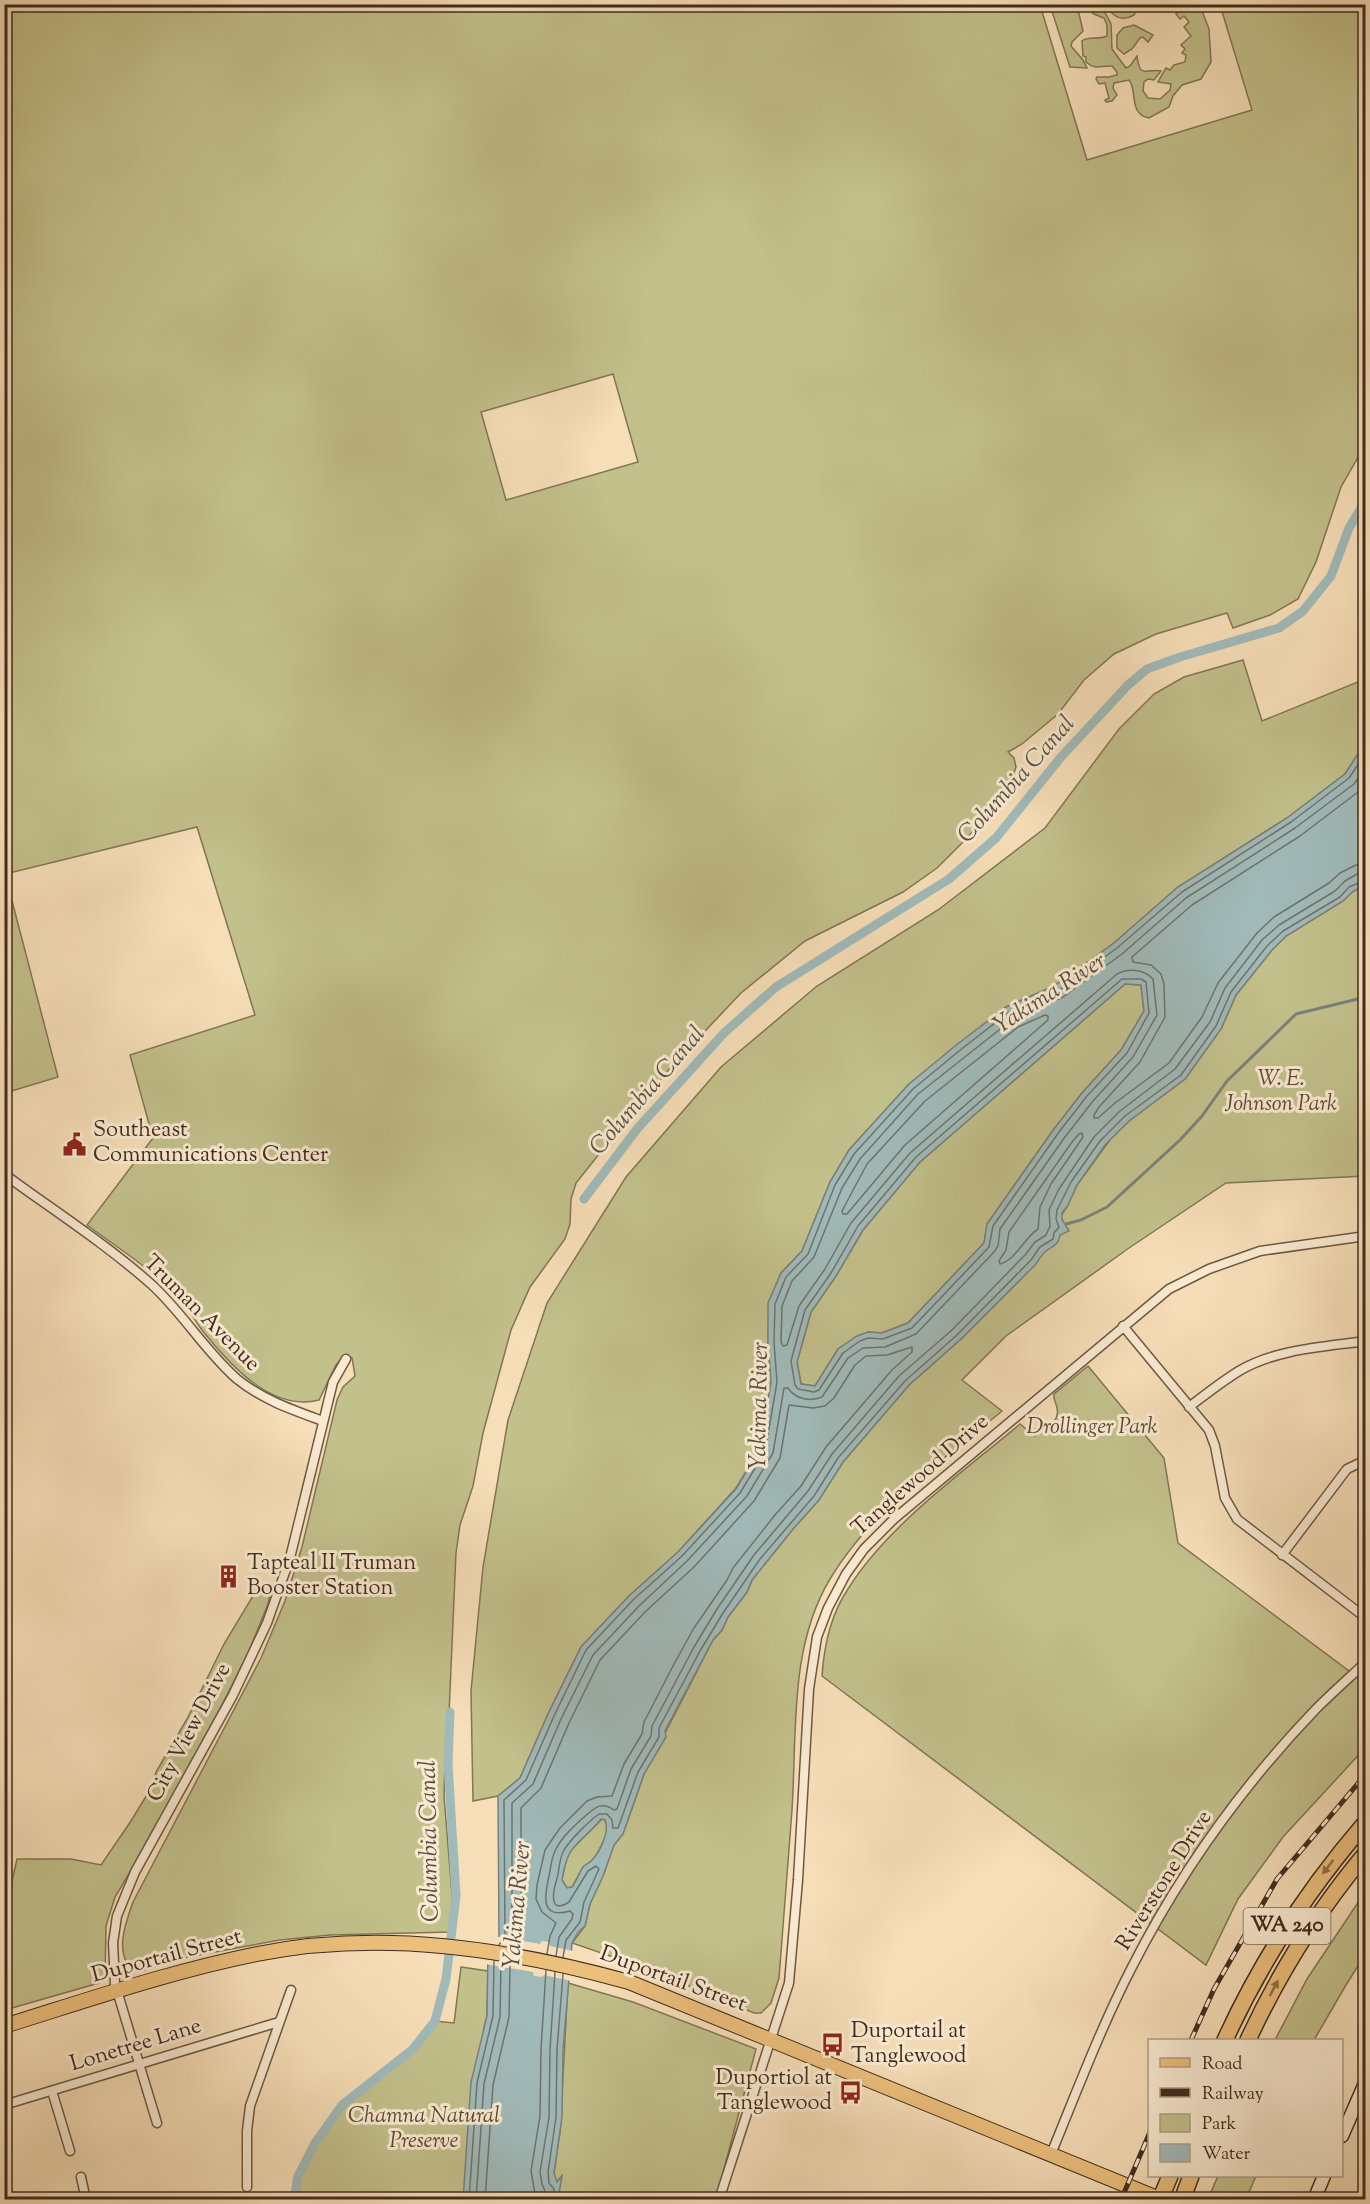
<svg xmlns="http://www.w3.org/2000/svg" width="1370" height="2204" viewBox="0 0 1370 2204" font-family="'Sorts Mill Goudy',serif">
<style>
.green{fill:#c2c08b;stroke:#827654;stroke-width:1.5;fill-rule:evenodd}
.water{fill:#a0bab9;stroke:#7a817b;stroke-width:1.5;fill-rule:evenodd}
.pier{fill:#f6deb8}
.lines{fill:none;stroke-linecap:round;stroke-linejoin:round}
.shore{stroke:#70736c;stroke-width:1.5}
.stream{stroke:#7a817b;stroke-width:3}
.canal{stroke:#a0bab9;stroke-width:9}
.street-casing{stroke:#6e5844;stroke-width:11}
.secondary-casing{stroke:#412c1e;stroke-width:15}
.primary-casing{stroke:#412c1e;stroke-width:16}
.highway-casing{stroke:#412c1e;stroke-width:18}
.street{stroke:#f9ead1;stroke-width:8}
.secondary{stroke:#f9ead1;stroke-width:12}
.primary{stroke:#ebbf7c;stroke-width:14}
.highway{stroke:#ebbf7c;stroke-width:15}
.rail-casing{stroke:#412c1e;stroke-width:5}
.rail{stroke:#f9ead1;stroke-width:3;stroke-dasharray:9;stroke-linecap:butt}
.oneway{fill:#8e6e48}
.labels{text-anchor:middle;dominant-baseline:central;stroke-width:6;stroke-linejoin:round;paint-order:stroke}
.shield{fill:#f9ead1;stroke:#786554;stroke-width:1.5}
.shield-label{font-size:21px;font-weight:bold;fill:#412c1e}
.park-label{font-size:22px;font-style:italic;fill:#5b4a34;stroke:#f9ead1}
.poi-label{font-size:22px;fill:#412c1e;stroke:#f9ead1;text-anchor:start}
.street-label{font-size:22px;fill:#412c1e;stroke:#f9ead1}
.water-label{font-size:24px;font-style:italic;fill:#595045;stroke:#f9ead1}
</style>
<rect width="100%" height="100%" fill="#f6deb8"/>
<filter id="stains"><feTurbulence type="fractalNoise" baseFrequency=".00333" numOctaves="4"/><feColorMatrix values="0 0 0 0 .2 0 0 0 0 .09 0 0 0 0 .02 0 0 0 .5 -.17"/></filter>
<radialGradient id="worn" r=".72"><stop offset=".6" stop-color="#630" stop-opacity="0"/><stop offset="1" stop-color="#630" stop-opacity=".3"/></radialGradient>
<!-- green -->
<g class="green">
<path d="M5,5H1040L1087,160L1252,110L1220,5H1365V445L1341,487L1316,562L1298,599L1270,615L1233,628L1227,613L1156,634L1114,654L1084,680L1058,714L1022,744L1008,752L1014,758L1016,767L1008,789L969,836L937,868L903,892L805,941L741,993L673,1065L623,1124L576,1183L571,1199L570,1224L565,1239L530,1287L511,1330L483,1433L473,1486L460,1525L456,1553L449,1714L446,1725L444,1796L453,1907L451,1932L330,1935L280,1940L188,1957L141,1971L132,1970C114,1952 126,1922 133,1902L261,1658L285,1601L302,1547L337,1400L343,1387L355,1376L352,1358L345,1355L336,1365L319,1400C273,1412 232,1367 206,1335C196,1324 190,1309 179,1298C153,1270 118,1248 87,1225L153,1138L130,1055L255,1015L197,827L5,874L58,1077L5,1093ZM613,374L638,462L506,500L481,412Z"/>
<path d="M1050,5H1077L1083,31L1072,42L1071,46L1083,60L1087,68L1070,67Z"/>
<path d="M1084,5H1101L1111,24L1112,49L1126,68L1130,66L1137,56C1140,80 1146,68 1161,71L1154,80L1148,79L1144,82L1143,91L1148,98L1160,99L1170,90L1171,84L1158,82L1166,68L1170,70L1174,65L1185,62L1186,55L1182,53L1185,49L1181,45L1191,36L1184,27L1189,22L1184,16L1180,19L1176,14L1179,11L1172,5L1200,6L1209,29L1211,62L1201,79L1182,85L1173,96L1169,107L1149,118C1128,114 1138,91 1129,80L1114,83L1113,88L1117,95L1112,101L1106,102L1105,100L1109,98L1105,83L1099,84L1096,79L1097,77H1109L1117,75V72L1112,66C1101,65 1096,71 1086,62V57L1083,56L1082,41C1088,36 1099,40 1107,36V25L1104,18L1094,14Z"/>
<path d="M1107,5L1139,4V6L1134,15C1122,22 1112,17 1107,5Z"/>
<path d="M1134,25L1153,35L1148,42L1143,37L1140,38L1132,49L1124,54L1117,48V35L1123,28Z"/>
<path d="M1243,660L1262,721L1365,679V743L1345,774L1287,818L1178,887L1114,943L1054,986L1006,1007L909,1084L849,1150L830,1182L802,1251L781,1273L769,1303L768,1342L771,1382L760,1449L736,1488L678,1552L629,1596L581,1647L548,1714L520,1778L498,1796L473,1801L471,1691L483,1567L508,1420L547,1303L626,1177L721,1067L817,986L938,910L1045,828L1119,729L1154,694L1184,677Z"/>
<path d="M1365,885V1176L1226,1183L1129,1248L1006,1336L962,1380L1002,1411C941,1462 872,1509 830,1579C789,1647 797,1733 792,1810C788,1866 783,1922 779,1978L771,2003L761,2013H754L651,1970L572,1943L585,1926L590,1904L603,1876L614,1845L623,1834L644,1774L713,1640L722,1630L728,1617L747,1592L752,1580L793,1529L819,1500L843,1462L909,1385L961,1339L1021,1279L1068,1205L1077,1185L1112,1137L1129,1121L1185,1079L1221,1029L1236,995L1272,950L1286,936L1343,901L1352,892Z"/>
<path d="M1125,984L1141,985L1144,1011L1121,1050L1082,1093L1054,1129L987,1224L984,1243L908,1323L882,1333L868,1332L838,1349L815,1386L801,1384L797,1362L811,1312L836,1276L863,1230L920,1162Z"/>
<path d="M1088,1366L1164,1458L1178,1543L1365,1683V1748L1283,1837L1238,1899L1206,1965L822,1676C824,1646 831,1614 848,1589C887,1526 963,1472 1020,1424L1035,1436V1429C1047,1429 1060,1422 1057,1408C1056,1402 1053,1400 1054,1394Z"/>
<path d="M257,1582L272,1586L268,1604L249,1651L226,1697L160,1822L115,1897L106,1926L105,1977L99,1983L5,2010V1912L17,1859H71L101,1865L131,1821L153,1785L156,1772L187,1719L224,1644L256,1591Z"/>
<path d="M603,1818L607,1824V1834L597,1854L592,1861L583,1867L572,1887L567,1888L562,1880L566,1860L570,1851Z"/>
<path d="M1365,1892V1955L1346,1985L1314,2040H1275L1307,1979Z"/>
<path d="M461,1967L488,1971L487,2016L484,2027L488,2199L294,2200L298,2176L315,2143L342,2105L413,2049L435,2021L454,2023Z"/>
<path d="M568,1983L633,2002L756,2049L716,2199H558L561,2177L557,2182L555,2181L554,2173L560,2132Z"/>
<path d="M1218,2176H1256L1246,2199H1208Z"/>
</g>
<!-- water -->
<path class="water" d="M1365,743V885L1352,892L1343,901L1286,936L1272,950L1236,995L1221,1029L1185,1079L1129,1121L1105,1145L1077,1185L1068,1205L1062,1213V1219L1069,1231L1060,1235C1059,1245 1053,1246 1046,1251C1042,1254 1039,1259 1036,1264L961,1339L909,1385L843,1462L819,1500L793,1529L752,1580L747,1592L728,1617L722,1630L713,1640L665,1731L666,1737L644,1774L623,1834L614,1845L603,1876L590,1904L585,1926L578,1932L572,1943L563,2050L562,2117L554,2173L557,2182L562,2176L558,2199L463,2200L471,2082L487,2016L488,1949L499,1936L498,1796L520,1778L548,1714L581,1647L629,1596L678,1552L736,1489L760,1449L771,1382L768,1342V1303L781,1273L802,1251L830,1182L849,1150L909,1084L955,1046L1006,1007L1054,986L1114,943L1178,887L1287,818L1345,774ZM1125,984L1141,985L1144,1011L1121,1050L1082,1093L1054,1129L987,1224L984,1243L908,1323L882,1333L868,1332L857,1336L838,1349L815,1386L801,1384L797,1362L811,1312L836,1276L863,1230L920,1162ZM601,1819L605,1820C610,1831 600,1852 592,1860C590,1863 586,1864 584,1866C579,1872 577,1881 572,1887L567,1888L562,1880C568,1841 580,1845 601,1819Z"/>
<!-- pier -->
<path class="pier" d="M495,1936L540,1944L542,1941L549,1942L550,1946L573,1951L571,1981L544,1975L542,1977L534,1976L533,1972L485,1964V1948Z"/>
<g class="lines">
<!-- shore -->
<g class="shore">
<path d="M1366,784L1358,792L1300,836L1192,905L1132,957L1133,962L1151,965L1161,974L1164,984L1165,1017L1140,1062L1099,1107L1094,1115V1118H1098L1115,1103L1169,1063L1202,1017L1218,983L1257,933L1274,917L1329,883L1340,873L1356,865L1366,864"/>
<path d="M1122,979H1141L1146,982L1149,1013L1127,1053L1087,1096L1059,1132L993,1226L989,1247L912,1328L883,1339L868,1338L860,1341L843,1353L819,1390L814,1392L798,1389L795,1385L791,1361L805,1310L831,1273L858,1226L916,1157Z"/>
<path d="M1045,1015L1048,1016V1020L905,1145L847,1214H843L842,1211L867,1164L925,1101L1018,1027Z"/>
<path d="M1082,1133L1083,1137L1051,1184L1040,1207L1038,1229C1024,1238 1016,1260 1000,1264L999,1261L1006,1250L1009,1232L1072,1142L1079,1134Z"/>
<path d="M499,1945L505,1936L504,1800L526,1780L554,1716L586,1650L633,1600L682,1556L740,1493L765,1452L777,1382L774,1342L775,1304L786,1277L808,1254L835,1185L854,1154L913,1089L959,1051L1009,1012L1058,991L1117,948L1182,892L1291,822L1349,778L1366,753"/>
<path d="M507,1946L512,1936V1803L533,1784L561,1719L593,1655L639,1606L687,1561L747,1496L773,1453L784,1388H788C795,1399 810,1402 822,1397L848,1358L863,1348L885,1347L916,1334L994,1252L998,1246L1000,1229L1065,1137L1093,1101L1133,1057L1157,1015L1153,979C1144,969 1128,968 1117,974L910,1153L851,1223L825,1269L799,1306L787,1345L783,1346L781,1342L782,1306L792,1281L814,1257L842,1188L860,1159L918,1094L1013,1019L1063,997L1122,954L1186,898L1295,828L1354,784L1366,767"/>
<path d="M517,1948L521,1936V1808L541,1788L569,1723L600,1660L645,1612L694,1567L754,1501L780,1458L789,1405L813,1408L825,1406L834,1398L855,1365L866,1356L887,1355L912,1347V1352L892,1370L826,1447L801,1486L775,1515L733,1568L727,1580L694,1628L674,1664L644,1722L642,1734L624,1764L612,1796L597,1797L587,1801L560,1828L545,1850L537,1885L536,1899L542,1912L556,1923L550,1936L547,1954"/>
<path d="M556,1956L559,1937L572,1919L573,1914L570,1911C539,1920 545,1894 549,1876C551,1867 551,1858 556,1849C562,1837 573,1827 583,1818C594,1809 600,1800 614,1810L617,1809L631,1769L651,1736L652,1726L694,1647L717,1609L754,1555L808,1491L832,1454L899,1376L952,1330L1025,1255L1035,1242L1046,1235L1050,1226L1049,1210L1059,1189L1094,1137L1120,1111L1175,1069L1210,1022L1225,988L1262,940L1279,925L1335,891L1345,881L1359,873H1366"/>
<path d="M563,1957L566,1940L580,1922L584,1902L599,1869L596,1866L588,1871L569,1902C549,1915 553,1892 556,1882C560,1871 558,1861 564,1850C570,1840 589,1821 599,1814H607L612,1820L613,1828H618L638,1772L659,1737V1728L700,1651L723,1613L760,1559L814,1496L838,1458L905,1381L957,1335L1031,1260L1040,1247L1053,1239L1054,1233L1059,1227L1056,1219L1057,1210L1071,1182L1100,1141L1125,1116L1181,1075L1216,1026L1231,992L1267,946L1283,931L1340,897L1349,887L1366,880"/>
<path d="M469,2200L477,2083L493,2016L494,1961"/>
<path d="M476,2200L484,2084L500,2017L501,1962"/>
<path d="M485,2200L493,2085L509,2017L510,1964"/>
<path d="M536,2200L531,2171L540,2116L541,2049L546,1970"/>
<path d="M545,2200V2191L542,2184L540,2172L549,2117L550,2050L555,1972"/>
<path d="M553,2200L554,2189L549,2183L548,2172L556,2117L557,2050L563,1974"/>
</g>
<!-- stream -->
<path class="stream" d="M1066,1224L1081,1220L1107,1207L1180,1140L1202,1116L1227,1081L1296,1014L1366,997"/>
<!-- canal -->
<g class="canal">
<path d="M584,1199L637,1129L724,1033L776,987L949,879L996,838L1061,757L1128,685L1147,669L1180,657L1279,628L1303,611L1331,576L1349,528L1366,500"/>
<path d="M294,2200L298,2176L315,2143L342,2105L413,2049L435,2021L446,1979L456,1896L448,1764L450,1712"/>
</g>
<defs>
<g id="street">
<path d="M4,1174C53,1210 106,1244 151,1284C183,1313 205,1351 237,1379C263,1400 293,1410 323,1421"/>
<path d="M1123,1326L1209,1430L1215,1446L1225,1498L1237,1519L1366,1618"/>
<path d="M1189,1407C1205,1395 1221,1382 1239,1371C1276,1349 1323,1347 1366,1341"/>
<path d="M1282,1555L1347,1469L1366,1460"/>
<path d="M52,2091L70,2151"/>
<path d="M4,2105L279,2022"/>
<path d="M157,2123L115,1984L113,1943L117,1916L135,1872L233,1695L267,1623L290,1558L333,1382L346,1359"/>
<path d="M1051,2154C1077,2091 1101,2027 1132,1967C1180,1873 1243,1785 1316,1709C1332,1693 1349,1678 1366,1662"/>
<path d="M81,2177L86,2200"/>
<path d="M247,2187V2131L250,2106L291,1990"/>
<path d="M719,2200L789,1983L798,1880L809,1689L817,1637L828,1608L846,1574L864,1549L894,1519L1169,1289L1209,1269L1260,1251L1366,1236"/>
</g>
<g id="secondary">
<path d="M1342,2136L1366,2081"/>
<path d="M1314,2200L1324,2176"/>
</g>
<path id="primary" d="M4,2026C88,2000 172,1971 257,1954C382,1929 509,1949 629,1982L1162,2200"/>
<g id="highway">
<path d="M1225,2040C1261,1961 1309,1888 1366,1822"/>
<path d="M1248,2040C1279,1973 1318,1910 1366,1853"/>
<path d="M1160,2200L1170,2176"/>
<path d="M1182,2200L1191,2176"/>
</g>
</defs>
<!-- street casing -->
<use href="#street" class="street-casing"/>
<!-- secondary casing -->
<use href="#secondary" class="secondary-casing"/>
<!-- primary casing -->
<use href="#primary" class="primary-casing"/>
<!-- highway casing -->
<use href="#highway" class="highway-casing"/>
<!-- street -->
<use href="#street" class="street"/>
<!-- secondary -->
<use href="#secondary" class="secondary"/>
<!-- primary -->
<use href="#primary" class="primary"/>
<!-- highway -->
<use href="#highway" class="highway"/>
<defs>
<g id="rail">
<path d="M1191,2040L1214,1989L1277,1879L1366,1774"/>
<path d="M1121,2200L1150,2132"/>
</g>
</defs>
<!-- rail casing -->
<use href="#rail" class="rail-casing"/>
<!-- rail -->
<use href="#rail" class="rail"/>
</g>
<!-- one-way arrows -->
<defs><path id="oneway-solid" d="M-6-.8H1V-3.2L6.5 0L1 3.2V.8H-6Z" transform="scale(1.5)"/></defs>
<g class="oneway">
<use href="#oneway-solid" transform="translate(1328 1867) rotate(127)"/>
<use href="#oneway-solid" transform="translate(1274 1988) rotate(-62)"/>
</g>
<!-- icons -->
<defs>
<symbol id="civic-bare" viewBox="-9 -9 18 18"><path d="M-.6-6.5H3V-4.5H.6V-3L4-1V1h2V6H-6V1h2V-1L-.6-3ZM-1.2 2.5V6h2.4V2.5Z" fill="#8f2418" stroke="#f9ead1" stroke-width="2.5" paint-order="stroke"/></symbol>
<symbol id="building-bare" viewBox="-9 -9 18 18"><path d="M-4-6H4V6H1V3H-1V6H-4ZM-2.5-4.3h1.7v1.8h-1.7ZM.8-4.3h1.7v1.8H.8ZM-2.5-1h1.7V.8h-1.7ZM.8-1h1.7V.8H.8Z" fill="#8f2418" stroke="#f9ead1" stroke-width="2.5" paint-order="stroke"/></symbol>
<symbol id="bus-bare" viewBox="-9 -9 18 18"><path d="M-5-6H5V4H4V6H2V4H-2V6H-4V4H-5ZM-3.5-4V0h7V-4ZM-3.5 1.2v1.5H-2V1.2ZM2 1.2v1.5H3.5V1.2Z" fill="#8f2418" stroke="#f9ead1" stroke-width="2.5" paint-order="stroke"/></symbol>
</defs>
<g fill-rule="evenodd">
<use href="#civic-bare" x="58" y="1128" width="33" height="33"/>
<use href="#building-bare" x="212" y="1560" width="33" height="33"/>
<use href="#bus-bare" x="816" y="2028" width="33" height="33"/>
<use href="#bus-bare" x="834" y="2076" width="33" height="33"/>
</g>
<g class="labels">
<!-- shield labels -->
<rect class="shield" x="1243.5" y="1908" width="87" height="36" rx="4.5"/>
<g class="shield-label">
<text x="1287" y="1926">WA 240</text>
</g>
<!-- park labels -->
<g class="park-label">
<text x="1281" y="1080">W. E.<tspan x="1281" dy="25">Johnson Park</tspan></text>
<text x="1092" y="1428">Drollinger Park</text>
<text x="424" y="2117">Chamna Natural<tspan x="424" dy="25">Preserve</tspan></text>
</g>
<!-- poi labels -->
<g class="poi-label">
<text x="93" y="1131">Southeast<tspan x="93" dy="25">Communications Center</tspan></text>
<text x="247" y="1564">Tapteal II Truman<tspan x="247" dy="25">Booster Station</tspan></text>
<text x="851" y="2032">Duportail at<tspan x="851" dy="25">Tanglewood</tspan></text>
<text x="832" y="2079" text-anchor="end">Duportiol at<tspan x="832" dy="25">Tanglewood</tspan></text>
</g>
<!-- street labels -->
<g class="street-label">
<text transform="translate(201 1314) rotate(45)">Truman Avenue</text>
<text transform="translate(921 1476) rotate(-41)">Tanglewood Drive</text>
<text transform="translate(190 1733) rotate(-62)">City View Drive</text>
<text transform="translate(1165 1881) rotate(-58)">Riverstone Drive</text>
<text transform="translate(167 1957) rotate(-15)">Duportail Street</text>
<text transform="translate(673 1980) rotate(20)">Duportail Street</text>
<text transform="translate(136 2046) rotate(-17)">Lonetree Lane</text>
</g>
<!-- water labels -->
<g class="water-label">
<text transform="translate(1017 780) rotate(-48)">Columbia Canal</text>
<text transform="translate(1050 994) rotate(-33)">Yakima River</text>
<text transform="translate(648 1091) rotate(-49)">Columbia Canal</text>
<text transform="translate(760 1406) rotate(-89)">Yakima River</text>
<text transform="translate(430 1841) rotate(-91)">Columbia Canal</text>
<text transform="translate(518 1905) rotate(-85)">Yakima River</text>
</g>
</g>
<!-- margin -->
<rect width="1370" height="2204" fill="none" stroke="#f6deb8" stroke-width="24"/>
<rect x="6" y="6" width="1358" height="2192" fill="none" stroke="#412c1e" stroke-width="3"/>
<rect x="12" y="12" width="1346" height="2180" fill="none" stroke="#412c1e" stroke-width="1.5"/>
<!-- legend -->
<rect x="1148" y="2039" width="195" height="138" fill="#f9ead1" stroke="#af9e89" stroke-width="1.5"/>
<rect x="1160" y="2058" width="30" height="9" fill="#ebbf7c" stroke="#af9e89" stroke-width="1.5"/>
<text x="1202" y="2069" font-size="18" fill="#412c1e">Road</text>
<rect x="1160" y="2088" width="30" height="9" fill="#412c1e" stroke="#af9e89" stroke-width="1.5"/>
<text x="1202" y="2099" font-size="18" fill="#412c1e">Railway</text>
<rect x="1160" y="2114" width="30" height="18" fill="#c2c08b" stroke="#af9e89" stroke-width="1.5"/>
<text x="1202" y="2129" font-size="18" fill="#412c1e">Park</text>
<rect x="1160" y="2144" width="30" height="18" fill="#a0bab9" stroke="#af9e89" stroke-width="1.5"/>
<text x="1202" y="2159" font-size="18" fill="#412c1e">Water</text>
<rect width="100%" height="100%" filter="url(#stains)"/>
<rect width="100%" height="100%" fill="url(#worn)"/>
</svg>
